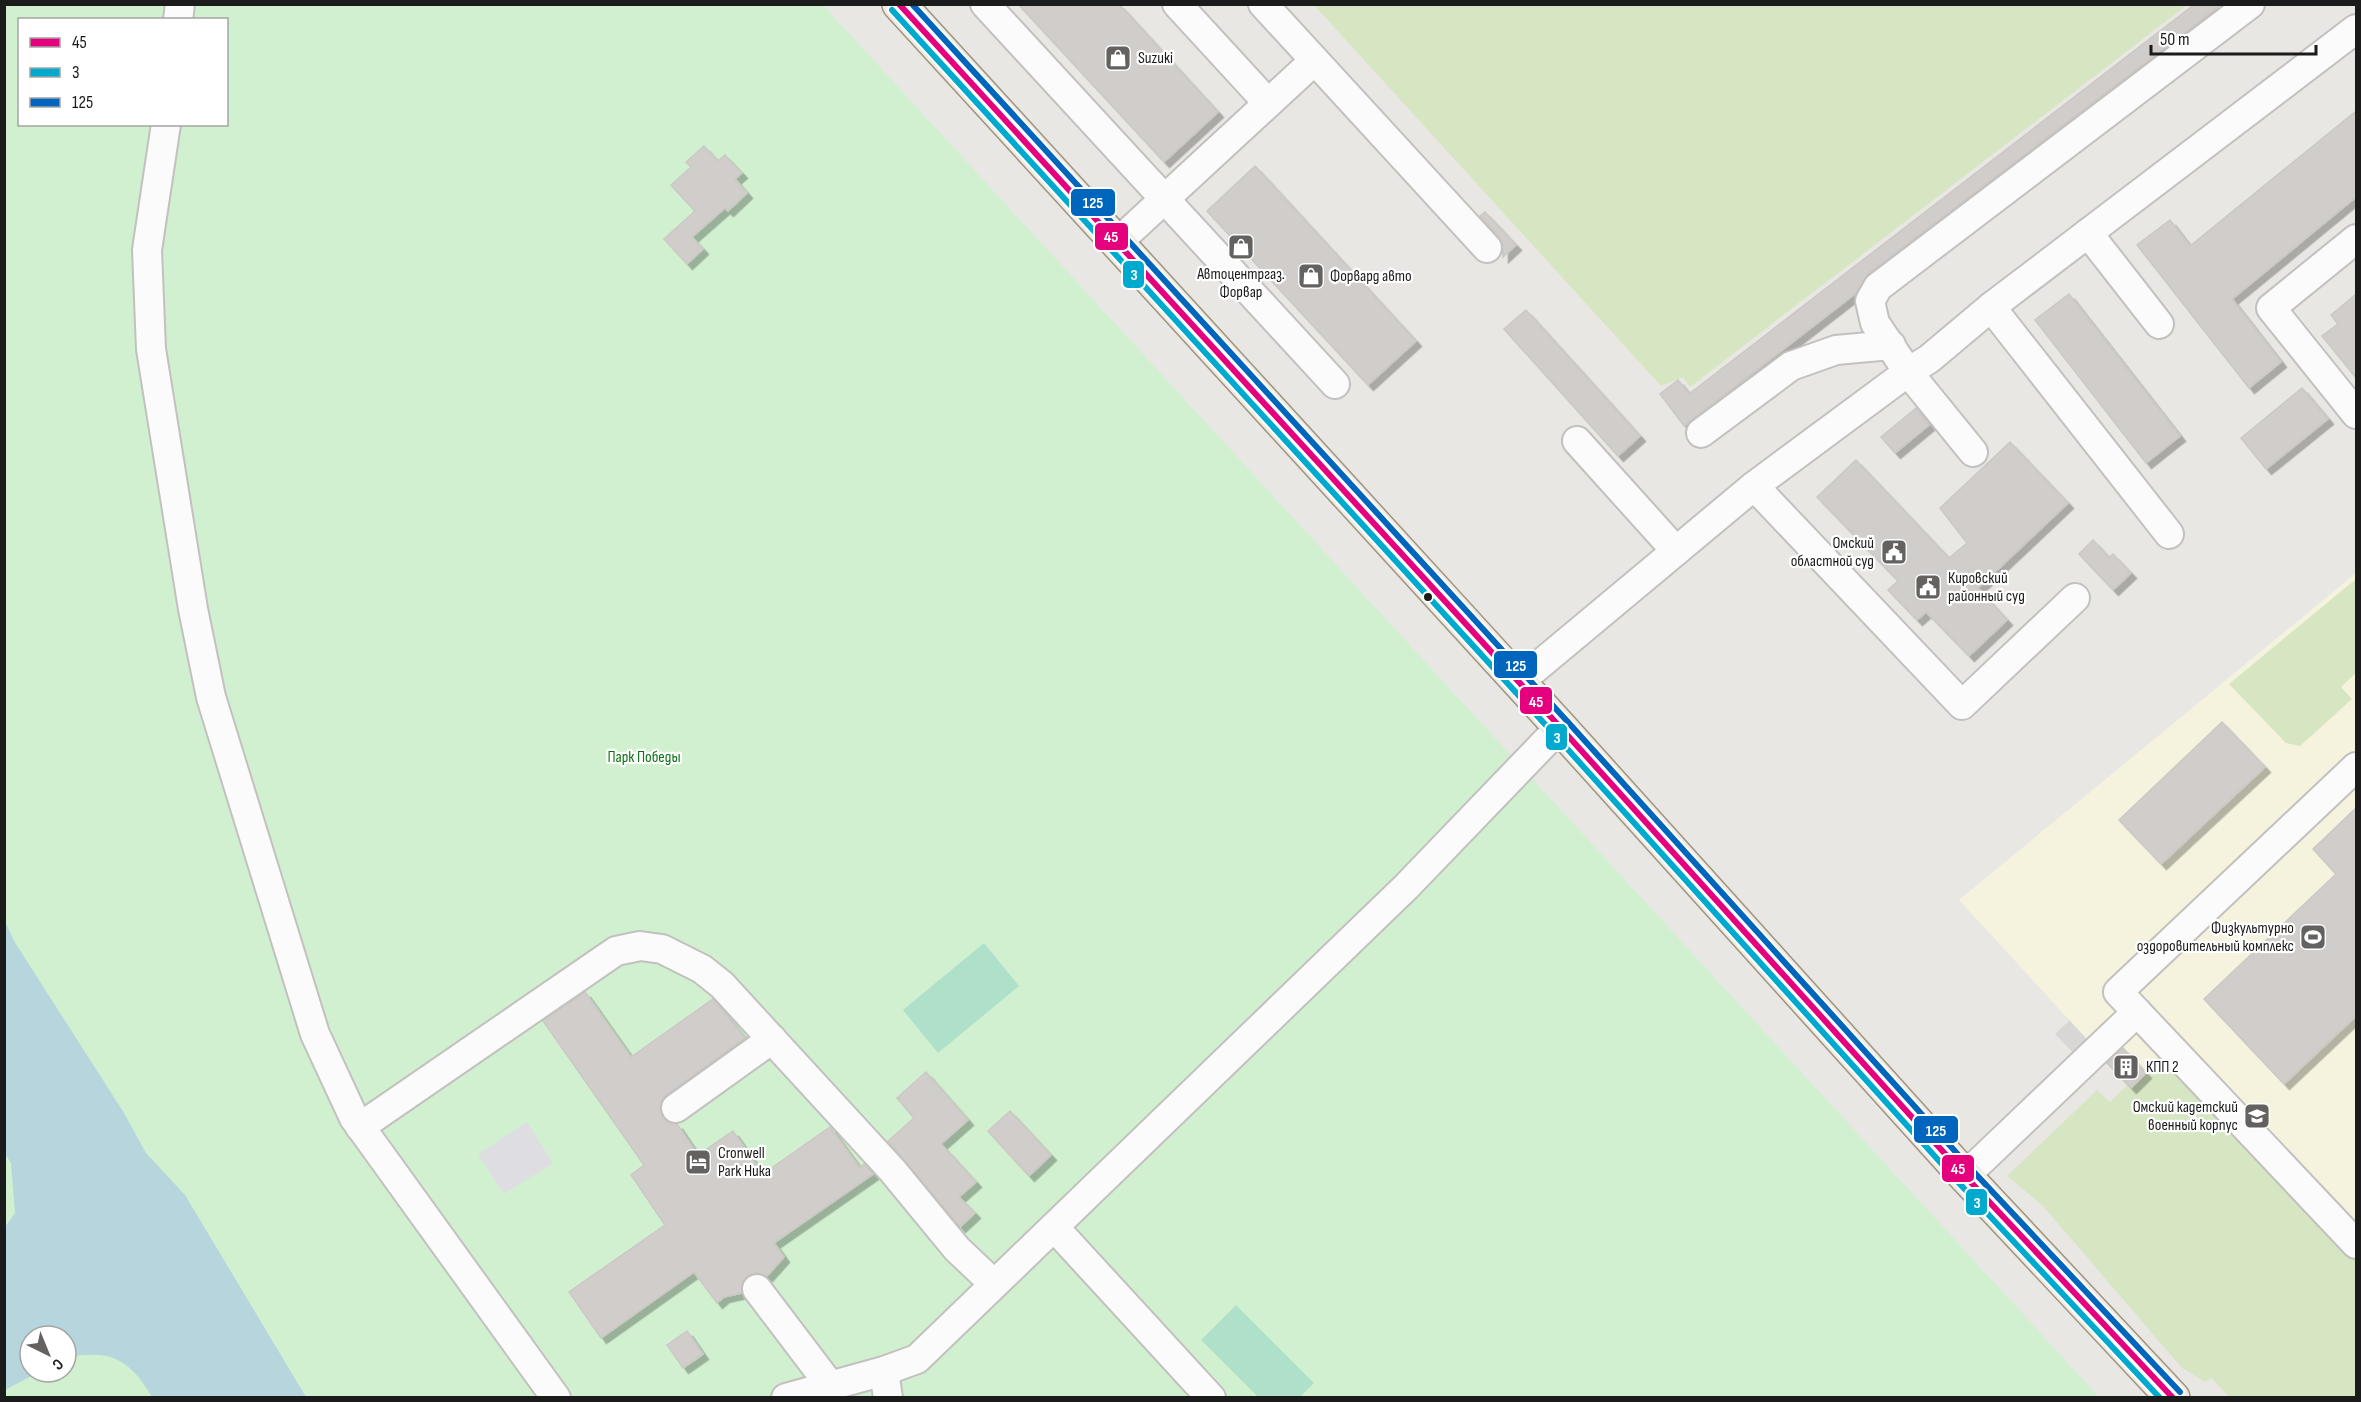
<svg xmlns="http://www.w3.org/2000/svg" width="2361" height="1402" viewBox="0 0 2361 1402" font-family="'Sofia Sans Condensed',sans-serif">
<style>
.residential{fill:#d8d7d5}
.education{fill:#f5f3dd}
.grass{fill:#d6e6c2}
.park{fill:#d1f0d0;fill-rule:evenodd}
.pitch{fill:#afe0ca}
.plaza{fill:#dedde2}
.water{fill:#b7d5dc}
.building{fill:#d0cdca;stroke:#ccc8c4;stroke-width:1.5;filter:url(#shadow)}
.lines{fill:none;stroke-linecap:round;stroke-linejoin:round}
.minor-casing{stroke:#c2c1bf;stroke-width:32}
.major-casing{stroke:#9e9481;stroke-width:36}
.minor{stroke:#fcfbfb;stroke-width:28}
.major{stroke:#efeae2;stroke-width:33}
.bus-1-casing{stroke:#fff;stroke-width:10}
.bus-2-casing{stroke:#fff;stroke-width:10}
.bus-3-casing{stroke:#fff;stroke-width:10}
.bus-1{stroke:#e5007d;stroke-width:6}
.bus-2{stroke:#00a9ce;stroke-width:6}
.bus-3{stroke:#0065bd;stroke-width:6}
.bus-dot{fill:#1b1b1b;stroke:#fff;stroke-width:2}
.labels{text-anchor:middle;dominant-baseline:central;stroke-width:4.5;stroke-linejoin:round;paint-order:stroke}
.poi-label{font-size:16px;fill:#1b1b1b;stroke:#fff;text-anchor:start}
.park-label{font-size:16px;fill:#0e7316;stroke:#fff}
.line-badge{stroke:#fff;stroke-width:2}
.badge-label{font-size:16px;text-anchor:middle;font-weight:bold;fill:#fff}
</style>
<defs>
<filter id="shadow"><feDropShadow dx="5.5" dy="5.5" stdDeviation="0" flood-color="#0004"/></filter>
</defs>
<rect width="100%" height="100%" fill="#e9e7e3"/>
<!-- residential -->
<path class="residential" d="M2083,1008L2107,1033L2079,1059L2055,1034Z"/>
<!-- education -->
<path class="education" d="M2356,573V1332L1959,900Z"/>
<!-- grass -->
<g class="grass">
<path d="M1314,5H2187L1690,387L1683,377L1661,386Z"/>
<path d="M2356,579V673L2341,687L2352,699L2300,746L2286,743L2229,684Z"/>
<path d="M2166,1049L2356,1253V1397H2229L2211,1378L2205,1382L2181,1367L2043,1206L2007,1176L2097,1090L2110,1102Z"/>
</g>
<!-- park -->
<path class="park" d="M5,4L823,5L2099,1397L5,1398ZM20,20H226V124H20ZM30,1336H66V1372H30Z"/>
<!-- pitch -->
<g class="pitch">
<path d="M984,943L1019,986L938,1053L903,1010Z"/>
<path d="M1236,1305L1314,1383L1300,1397H1258L1201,1340Z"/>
</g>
<!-- plaza -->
<path class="plaza" d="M527,1122L553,1163L504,1194L478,1154Z"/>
<!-- water -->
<path class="water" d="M5,921L14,941L124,1113L146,1153L185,1195L306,1397H152C137,1372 121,1353 90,1355C82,1355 73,1355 66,1358V1336H30V1372H39L5,1390V1227L15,1213L11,1163L4,1152Z"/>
<!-- building -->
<g class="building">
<path d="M1018,4H1119L1218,112L1164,162Z"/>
<path d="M2195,4H2222L1868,274L1856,293L1684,426L1660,394L1678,380L1689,394Z"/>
<path d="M2356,111V197L2232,299L2281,362L2249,388L2137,245L2170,220L2190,246Z"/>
<path d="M704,146L718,161L725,155L742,173L735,179L747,193L728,211L725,208L692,237L703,249L687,264L664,239L695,211L671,185L691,167L686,162Z"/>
<path d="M1255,166L1416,341L1368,385L1207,211Z"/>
<path d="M1485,212L1516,245L1503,257V245L1499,237L1480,216Z"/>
<path d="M2069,294L2180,436L2146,463L2035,320Z"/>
<path d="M2356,294V378L2322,336L2338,324L2331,315Z"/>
<path d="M1526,310L1640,436L1618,456L1504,329Z"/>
<path d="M2302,388L2328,419L2266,469L2241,438Z"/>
<path d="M1916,408L1929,425L1895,453L1881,437Z"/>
<path d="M2010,442L2068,503L1978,588L2007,620L1969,656L1926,612L1917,620L1888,590L1898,581L1817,497L1856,460L1949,558L1967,543L1940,508Z"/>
<path d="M2093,540L2109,558L2113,554L2131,573L2113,590L2079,554Z"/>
<path d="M2222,722L2265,767L2161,864L2119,820Z"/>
<path d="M2356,808V1016L2284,1084L2204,999L2336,874L2313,849Z"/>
<path d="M585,992L631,1057L713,999L745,1038L666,1095L661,1102L662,1117L669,1123L677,1124L698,1155L733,1131L763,1174L830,1127L860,1168L864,1164L873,1174L774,1243L784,1257L767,1276L756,1273L747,1276L742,1283V1293L724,1297L717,1303L694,1272L601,1338L569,1292L665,1225L631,1175L644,1165L543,1021Z"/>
<path d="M2123,1048L2146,1073L2131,1088L2107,1063Z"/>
<path d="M926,1072L968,1120L941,1144L976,1182L959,1197L975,1213L960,1227L888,1141L914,1118L897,1098Z"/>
<path d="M1010,1111L1051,1155L1029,1176L988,1131Z"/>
<path d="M687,1331L703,1354L683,1368L667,1345Z"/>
</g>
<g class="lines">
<defs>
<g id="minor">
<path d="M985,4L1335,384"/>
<path d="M1177,4L1268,103"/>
<path d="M1263,4L1487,248"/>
<path d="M2250,4L1878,287L1870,301L1875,323L1908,372L1929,359L1991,307L2356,29"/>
<path d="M178,20L180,4"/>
<path d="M166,124L147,250L151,349L193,609L211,697L315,1034L354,1118L556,1398"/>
<path d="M2088,233L2159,324"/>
<path d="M2356,239L2271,308L2356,414"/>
<path d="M1118,242L1314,61"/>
<path d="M1991,307L2169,534"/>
<path d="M1701,433L1791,366L1836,350L1891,345"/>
<path d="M1577,441L1676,551"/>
<path d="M1754,486L1962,705L2075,598"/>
<path d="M1519,682L1754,486L1908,372L1973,452"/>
<path d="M2137,1012L2356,1244"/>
<path d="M676,1108L772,1039"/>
<path d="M360,1127L616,951L640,946L662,949L702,969L722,985L892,1170L957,1249L994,1284"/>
<path d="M1965,1176L2137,1012L2118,992L2356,767"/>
<path d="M1054,1227L1211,1398"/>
<path d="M757,1289L829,1384"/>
<path d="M884,1371L888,1398"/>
<path d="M786,1398L884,1371L917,1359L1406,887L1560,727"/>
</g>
<path id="major" d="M899,4L1560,727L1965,1176L2173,1398"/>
</defs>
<!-- minor casing -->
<use href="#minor" class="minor-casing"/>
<!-- major casing -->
<use href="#major" class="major-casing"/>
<!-- minor -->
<use href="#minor" class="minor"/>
<!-- major -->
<use href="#major" class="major"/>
<defs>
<path id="bus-1" d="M899,4L1560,727L1965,1176L2173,1398"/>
<path id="bus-2" d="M892,10L1553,733L1958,1182L2160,1398"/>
<path id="bus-3" d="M912,4L1567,721L1972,1170L2180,1392"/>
</defs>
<!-- bus-1 casing -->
<use href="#bus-1" class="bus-1-casing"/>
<!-- bus-2 casing -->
<use href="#bus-2" class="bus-2-casing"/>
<!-- bus-3 casing -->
<use href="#bus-3" class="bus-3-casing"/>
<!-- bus-1 -->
<use href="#bus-1" class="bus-1"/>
<!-- bus-2 -->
<use href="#bus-2" class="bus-2"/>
<!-- bus-3 -->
<use href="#bus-3" class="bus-3"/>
</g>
<!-- icons -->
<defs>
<symbol id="shop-square" viewBox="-11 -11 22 22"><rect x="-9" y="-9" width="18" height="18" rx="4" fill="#636261" stroke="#fff"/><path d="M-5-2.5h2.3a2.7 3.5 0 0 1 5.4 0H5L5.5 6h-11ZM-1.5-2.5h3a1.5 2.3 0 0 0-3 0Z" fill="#fff"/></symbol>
<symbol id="civic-square" viewBox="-11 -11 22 22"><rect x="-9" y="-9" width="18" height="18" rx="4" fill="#636261" stroke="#fff"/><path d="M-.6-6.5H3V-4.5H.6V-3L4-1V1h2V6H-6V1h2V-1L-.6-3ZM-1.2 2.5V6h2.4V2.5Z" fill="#fff"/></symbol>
<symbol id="stadium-square" viewBox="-11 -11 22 22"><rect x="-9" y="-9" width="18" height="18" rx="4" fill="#636261" stroke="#fff"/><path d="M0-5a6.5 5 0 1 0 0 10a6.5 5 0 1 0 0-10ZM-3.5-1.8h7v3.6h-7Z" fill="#fff"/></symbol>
<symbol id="building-square" viewBox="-11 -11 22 22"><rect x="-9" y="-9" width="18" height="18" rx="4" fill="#636261" stroke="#fff"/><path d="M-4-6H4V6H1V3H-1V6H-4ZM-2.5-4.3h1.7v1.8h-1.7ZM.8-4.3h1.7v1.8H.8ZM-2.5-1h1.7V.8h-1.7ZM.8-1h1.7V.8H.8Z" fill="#fff"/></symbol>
<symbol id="school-square" viewBox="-11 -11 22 22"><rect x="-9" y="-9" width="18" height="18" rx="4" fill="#636261" stroke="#fff"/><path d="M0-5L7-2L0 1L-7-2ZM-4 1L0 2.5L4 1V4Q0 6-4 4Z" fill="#fff"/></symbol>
<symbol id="hotel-square" viewBox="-11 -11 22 22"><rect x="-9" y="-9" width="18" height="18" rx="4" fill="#636261" stroke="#fff"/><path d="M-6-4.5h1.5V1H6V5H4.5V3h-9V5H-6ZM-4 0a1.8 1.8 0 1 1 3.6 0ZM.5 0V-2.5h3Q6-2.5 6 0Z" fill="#fff"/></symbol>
</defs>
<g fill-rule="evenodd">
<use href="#shop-square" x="1103" y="43" width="30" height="30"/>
<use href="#shop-square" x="1226" y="232" width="30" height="30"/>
<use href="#shop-square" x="1296" y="261" width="30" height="30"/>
<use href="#civic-square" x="1879" y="537" width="30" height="30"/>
<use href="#civic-square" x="1913" y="572" width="30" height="30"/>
<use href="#stadium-square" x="2298" y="922" width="30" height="30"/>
<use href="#building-square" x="2111" y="1052" width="30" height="30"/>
<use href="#school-square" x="2242" y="1101" width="30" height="30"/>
<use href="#hotel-square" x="683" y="1147" width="30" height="30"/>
</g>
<!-- markers -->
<circle class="bus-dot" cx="1428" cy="597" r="5"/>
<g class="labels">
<!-- poi labels -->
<g class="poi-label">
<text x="1138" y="58">Suzuki</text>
<text x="1241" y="274" text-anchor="middle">Автоцентргаз.<tspan x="1241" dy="18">Форвар</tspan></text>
<text x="1330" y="276">Форвард авто</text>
<text x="1874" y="543" text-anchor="end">Омский<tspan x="1874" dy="18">областной суд</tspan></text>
<text x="1948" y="578">Кировский<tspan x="1948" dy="18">районный суд</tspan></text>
<text x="2294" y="928" text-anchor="end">Физкультурно<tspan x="2294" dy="18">оздоровительный комплекс</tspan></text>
<text x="2146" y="1067">КПП 2</text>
<text x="2238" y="1107" text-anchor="end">Омский кадетский<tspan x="2238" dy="18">военный корпус</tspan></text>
<text x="718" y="1153">Cronwell<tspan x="718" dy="18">Park Ника</tspan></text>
</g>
<!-- park labels -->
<g class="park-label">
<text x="644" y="757">Парк Победы</text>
</g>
</g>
<g class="line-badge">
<rect x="1070" y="188" width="46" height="29" rx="6" fill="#0065bd"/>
<rect x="1094" y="222" width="35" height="29" rx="6" fill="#e5007d"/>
<rect x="1122" y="260" width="23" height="29" rx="6" fill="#00a9ce"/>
<rect x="1493" y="650" width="45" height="29" rx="6" fill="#0065bd"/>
<rect x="1519" y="686" width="34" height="29" rx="6" fill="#e5007d"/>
<rect x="1545" y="723" width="23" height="28" rx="6" fill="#00a9ce"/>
<rect x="1913" y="1115" width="46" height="29" rx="6" fill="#0065bd"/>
<rect x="1941" y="1154" width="34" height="29" rx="6" fill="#e5007d"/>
<rect x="1965" y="1188" width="23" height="28" rx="6" fill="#00a9ce"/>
</g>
<g class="badge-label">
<text x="1093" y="208">125</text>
<text x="1111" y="242">45</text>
<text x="1134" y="280">3</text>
<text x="1516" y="671">125</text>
<text x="1536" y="707">45</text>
<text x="1557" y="743">3</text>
<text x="1936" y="1136">125</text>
<text x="1958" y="1174">45</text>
<text x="1977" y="1208">3</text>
</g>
<!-- border -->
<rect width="2361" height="1402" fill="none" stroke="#1b1b1b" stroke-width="12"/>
<!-- legend -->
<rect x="18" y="18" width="210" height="108" fill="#ffffff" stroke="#a4a4a4" stroke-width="1.5"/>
<rect x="30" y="38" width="30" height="9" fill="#e5007d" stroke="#a4a4a4" stroke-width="1.5"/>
<text x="72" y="48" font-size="18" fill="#1b1b1b">45</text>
<rect x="30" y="68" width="30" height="9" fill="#00a9ce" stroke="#a4a4a4" stroke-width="1.5"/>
<text x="72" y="78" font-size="18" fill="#1b1b1b">3</text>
<rect x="30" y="98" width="30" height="9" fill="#0065bd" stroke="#a4a4a4" stroke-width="1.5"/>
<text x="72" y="108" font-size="18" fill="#1b1b1b">125</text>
<!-- north arrow -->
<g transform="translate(48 1354) rotate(137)"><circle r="28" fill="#ffffff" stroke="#a4a4a4" stroke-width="1.5"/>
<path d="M0-4.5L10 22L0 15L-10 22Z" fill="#636261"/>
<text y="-9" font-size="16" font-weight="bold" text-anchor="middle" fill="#1b1b1b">С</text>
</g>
<!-- scale -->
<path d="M2151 45v9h165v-9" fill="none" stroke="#1b1b1b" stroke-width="3"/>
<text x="2160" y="45" font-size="18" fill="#1b1b1b" stroke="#ffffff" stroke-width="4.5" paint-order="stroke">50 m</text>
</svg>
